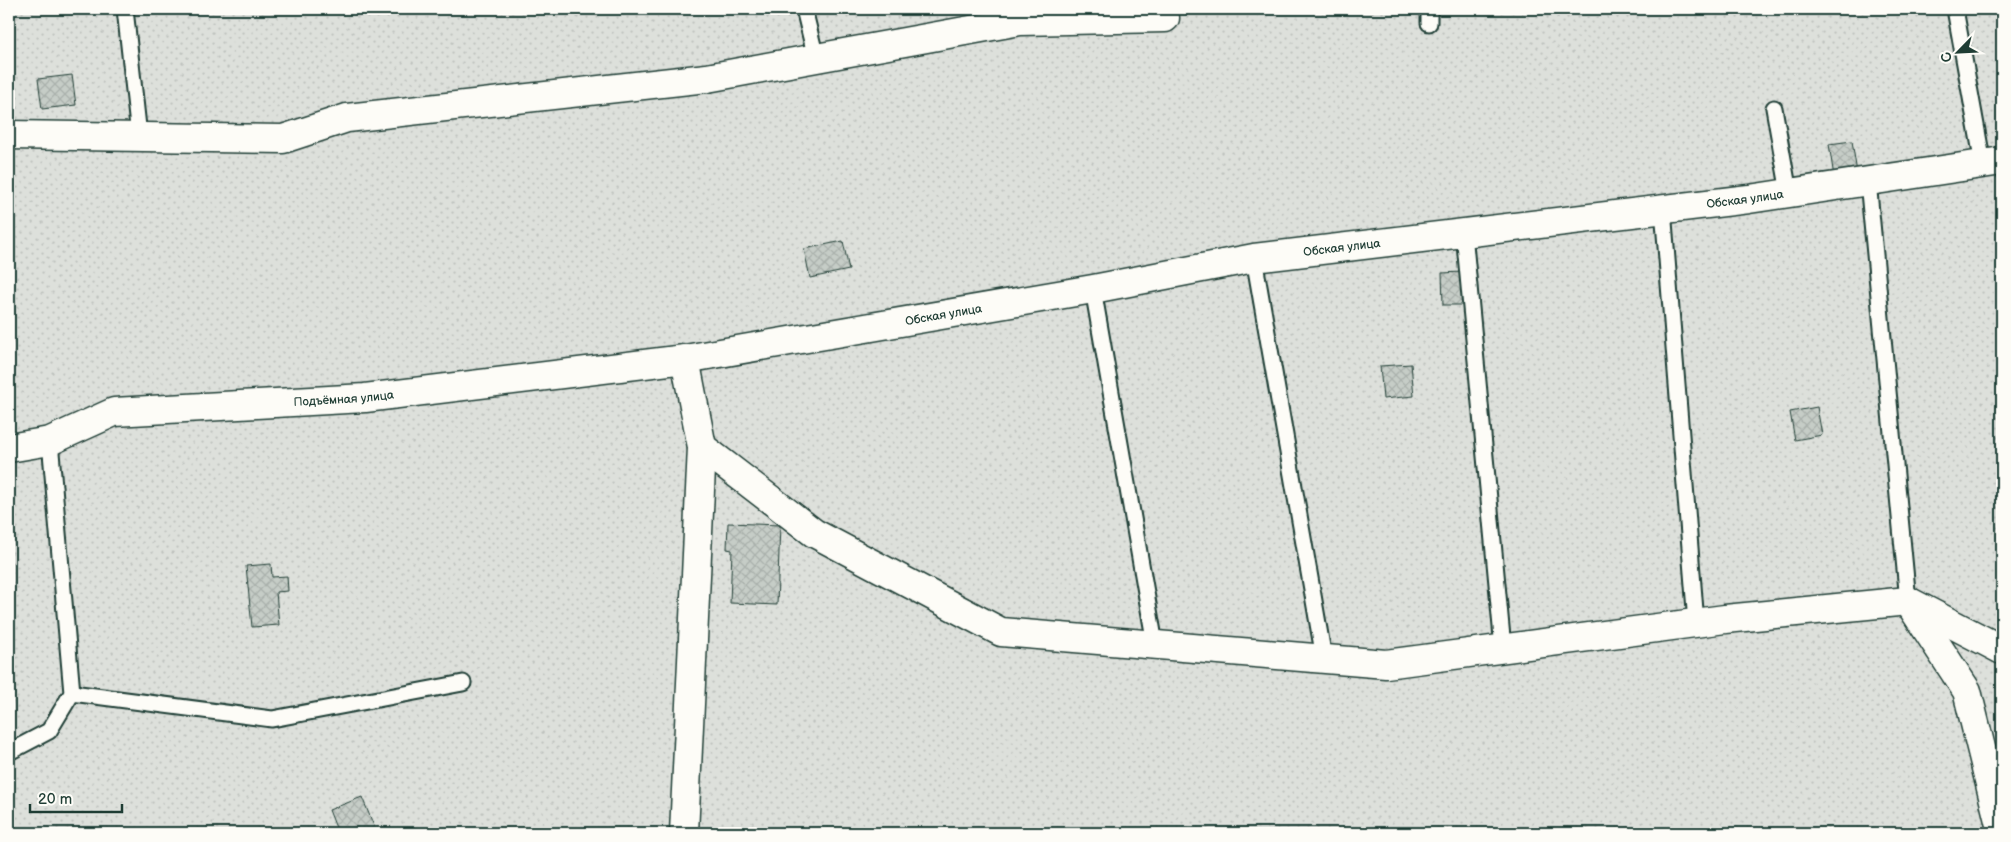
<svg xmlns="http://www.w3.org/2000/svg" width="2011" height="842" viewBox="0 0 2011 842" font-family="'Balsamiq Sans',sans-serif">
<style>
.green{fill:url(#green-dots);stroke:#7e8e88}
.building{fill:url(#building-cross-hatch);stroke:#1f3d34}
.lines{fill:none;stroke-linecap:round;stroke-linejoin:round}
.service-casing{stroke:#1f3d34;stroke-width:19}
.minor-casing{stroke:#1f3d34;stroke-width:31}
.service{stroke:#fdfcf7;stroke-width:15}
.minor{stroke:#fdfcf7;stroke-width:28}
.labels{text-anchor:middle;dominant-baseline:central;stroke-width:4;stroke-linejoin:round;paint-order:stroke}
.street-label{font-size:12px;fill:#1f3d34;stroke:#fdfcf7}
</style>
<defs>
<pattern id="green-dots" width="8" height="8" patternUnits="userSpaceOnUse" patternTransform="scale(1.25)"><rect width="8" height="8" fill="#dde0db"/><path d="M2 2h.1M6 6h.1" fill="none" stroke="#bdc1bd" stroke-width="1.8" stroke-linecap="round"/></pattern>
<pattern id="building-cross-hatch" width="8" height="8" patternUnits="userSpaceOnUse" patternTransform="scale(1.25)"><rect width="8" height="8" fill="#c6cdc7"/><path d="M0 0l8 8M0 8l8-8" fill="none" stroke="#aab1ac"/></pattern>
</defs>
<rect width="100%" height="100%" fill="#fdfcf7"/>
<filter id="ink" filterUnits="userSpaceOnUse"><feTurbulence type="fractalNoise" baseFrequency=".02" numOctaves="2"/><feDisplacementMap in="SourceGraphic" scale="10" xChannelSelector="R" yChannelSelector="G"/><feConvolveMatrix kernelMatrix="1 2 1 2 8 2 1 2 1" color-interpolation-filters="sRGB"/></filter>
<g filter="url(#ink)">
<!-- green -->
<rect class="green" x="9" y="9" width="1993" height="824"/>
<!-- building -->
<g class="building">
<path d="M72,75L76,105L42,109L38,79Z"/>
<path d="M1852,141L1857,173L1834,177L1829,144Z"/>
<path d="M843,241L849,270L810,278L804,249Z"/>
<path d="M1462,272L1463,305H1443L1442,273Z"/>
<path d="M1411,364L1414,396L1383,399L1380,366Z"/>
<path d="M1817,407L1822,435L1795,440L1790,412Z"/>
<path d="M728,523L780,525L777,605L730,603L732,550L727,549Z"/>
<path d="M271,564L272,577L287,576L288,591L276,592L279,625L252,627L246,566Z"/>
<path d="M362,797L376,831L370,833H338L329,810Z"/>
</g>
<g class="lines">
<defs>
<g id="service">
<path d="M125,9L139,136"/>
<path d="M804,9L816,58"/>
<path d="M1429,9V23"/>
<path d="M1955,9L1983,164"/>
<path d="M1774,108L1789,193"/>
<path d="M1868,181L1908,601"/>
<path d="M1663,209L1696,623"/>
<path d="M1464,233L1503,648"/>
<path d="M1254,258L1324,658"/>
<path d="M1093,289L1155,644"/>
<path d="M72,693L272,719L463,683"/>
<path d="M9,752L49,731L72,693L50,441"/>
</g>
<g id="minor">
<path d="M9,135L283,139L347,118L707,78L1020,21L1165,18L1162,9"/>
<path d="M702,447L814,533L1001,632L1386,664L1725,619L1908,601L2002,650"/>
<path id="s1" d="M9,448L50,441L114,412L365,398L685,359L1093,289L1254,258L1749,199L2002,161"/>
<path d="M1908,601L1967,691L2002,833"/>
<path d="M684,833L702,447L685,359"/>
</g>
</defs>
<!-- service casing -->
<use href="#service" class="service-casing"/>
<!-- minor casing -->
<use href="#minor" class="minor-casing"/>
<!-- service -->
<use href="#service" class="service"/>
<!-- minor -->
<use href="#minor" class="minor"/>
</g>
</g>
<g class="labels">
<!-- street labels -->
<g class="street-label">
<text stroke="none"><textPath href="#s1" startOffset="1758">Обская улица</textPath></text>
<text stroke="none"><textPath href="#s1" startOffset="1352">Обская улица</textPath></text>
<text stroke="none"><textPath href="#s1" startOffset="948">Обская улица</textPath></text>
<text stroke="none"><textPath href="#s1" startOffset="342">Подъёмная улица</textPath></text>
</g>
</g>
<!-- margin -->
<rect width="2011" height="842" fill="none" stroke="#fdfcf7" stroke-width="30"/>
<rect x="15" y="15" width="1981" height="812" fill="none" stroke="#1f3d34" stroke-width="2" filter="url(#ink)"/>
<!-- north arrow -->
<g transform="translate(1958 52) rotate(246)" stroke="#fdfcf7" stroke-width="4" paint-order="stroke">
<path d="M0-4L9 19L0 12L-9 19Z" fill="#1f3d34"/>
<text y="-8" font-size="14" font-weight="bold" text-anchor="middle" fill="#1f3d34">С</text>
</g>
<!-- scale -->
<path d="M30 804v8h92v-8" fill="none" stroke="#1f3d34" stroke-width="2.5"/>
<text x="38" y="804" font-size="15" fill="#1f3d34" stroke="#fdfcf7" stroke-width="4" paint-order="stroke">20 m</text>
</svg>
